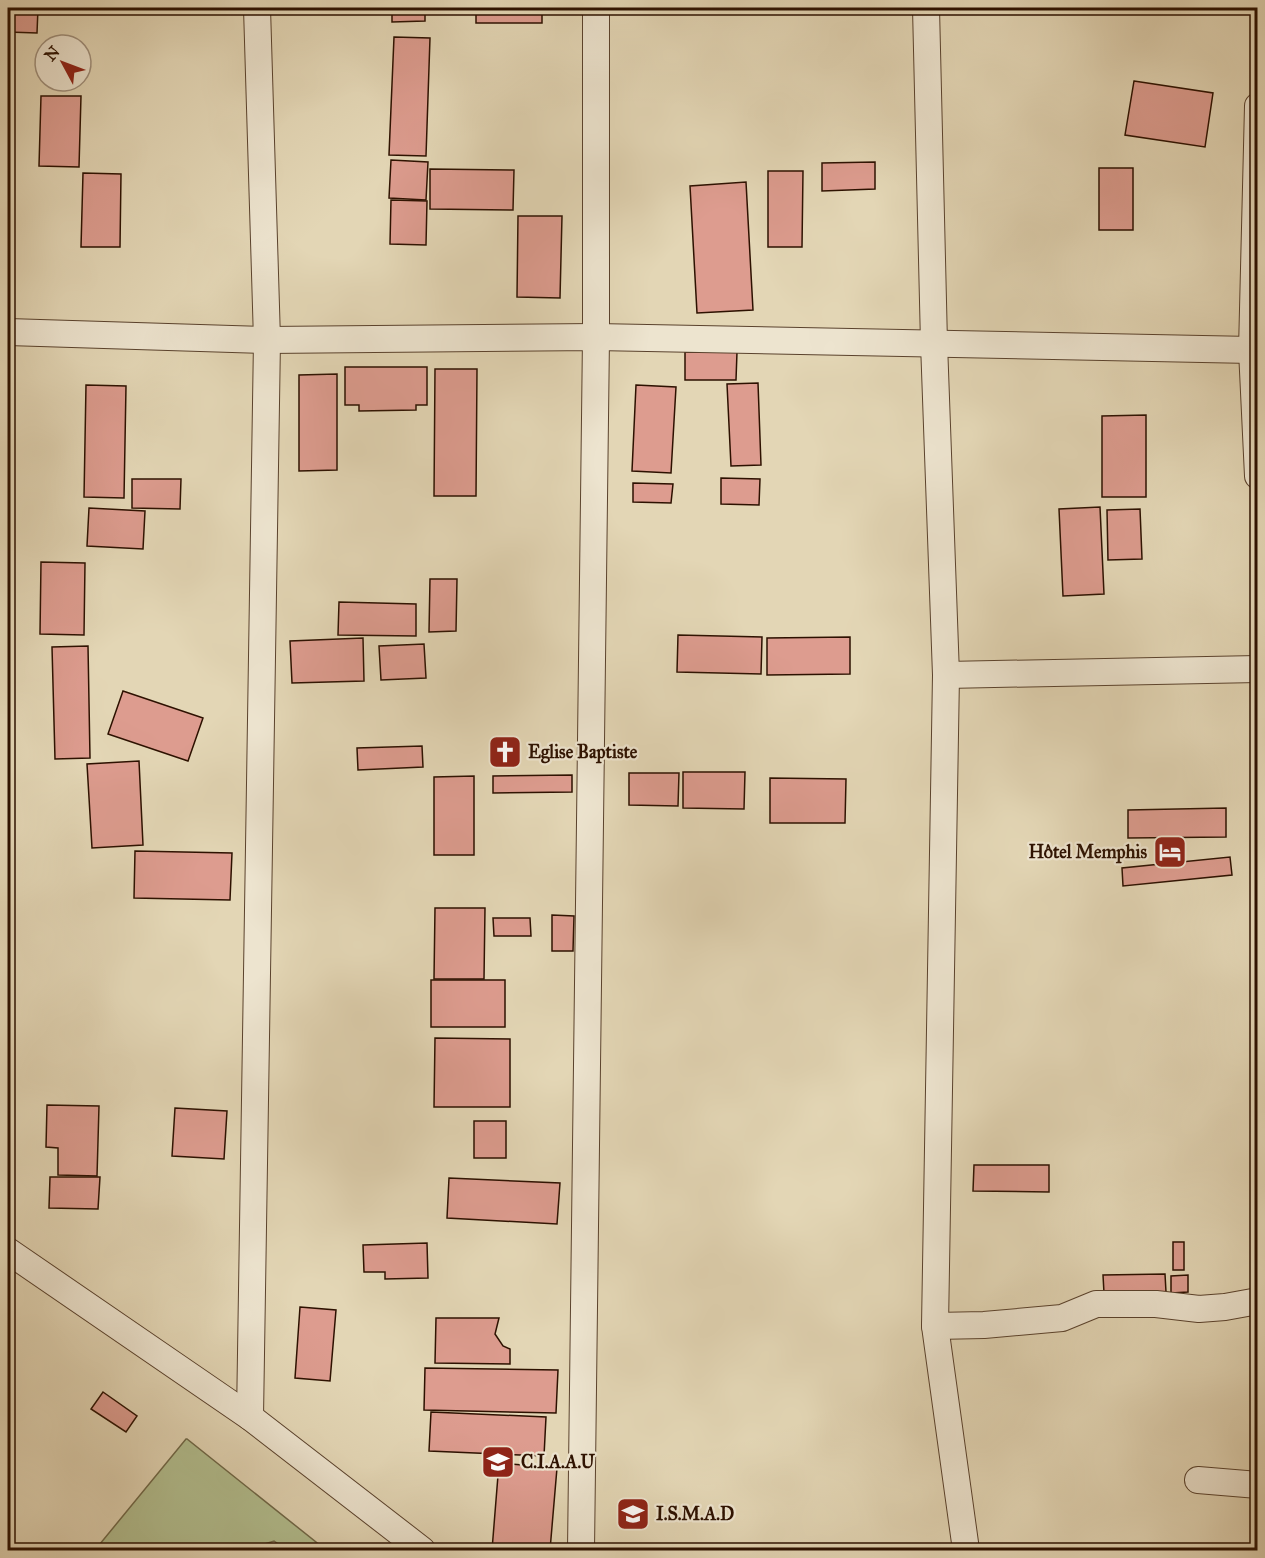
<svg xmlns="http://www.w3.org/2000/svg" width="1265" height="1558" viewBox="0 0 1265 1558" font-family="'IM FELL Great Primer',serif">
<style>
.green{fill:#b2be8f;stroke:#706848;stroke-width:1.5}
.building{fill:#dd9c8f;stroke:#2d1100;stroke-width:1.5}
.lines{fill:none;stroke-linecap:round;stroke-linejoin:round}
.street-casing{stroke:#5a422d;stroke-width:28}
.street{stroke:#ede4cf;stroke-width:26}
.labels{text-anchor:middle;dominant-baseline:central;stroke-width:4.5;stroke-linejoin:round;paint-order:stroke}
.poi-label{font-size:18px;font-weight:bold;fill:#2d1100;stroke:#ede4cf;text-anchor:start}
</style>
<rect width="100%" height="100%" fill="#e3d6b5"/>
<filter id="stains"><feTurbulence type="fractalNoise" baseFrequency=".00333" numOctaves="4"/><feColorMatrix values="0 0 0 0 .2 0 0 0 0 .09 0 0 0 0 .02 0 0 0 .5 -.17"/></filter>
<radialGradient id="worn" r=".72"><stop offset=".6" stop-color="#630" stop-opacity="0"/><stop offset="1" stop-color="#630" stop-opacity=".3"/></radialGradient>
<!-- green -->
<path class="green" d="M186,1439H187L326,1550H287L274,1541L245,1550H95Z"/>
<!-- building -->
<g class="building">
<path d="M8,8H38L37,33L8,32Z"/>
<path d="M392,8H425V21L392,22Z"/>
<rect x="476" y="8" width="66" height="15"/>
<path d="M394,37L430,38L426,156L389,155Z"/>
<path d="M1134,81L1213,93L1205,147L1125,135Z"/>
<path d="M41,96H81L79,167L39,166Z"/>
<path d="M391,160L428,162L426,200L389,198Z"/>
<path d="M875,162V189L822,191V163Z"/>
<rect x="1099" y="168" width="34" height="62"/>
<path d="M430,169L514,170L513,210L430,209Z"/>
<path d="M768,171H803L802,247H768Z"/>
<path d="M83,173L121,174L120,247H81Z"/>
<path d="M746,182L753,310L697,313L690,186Z"/>
<path d="M391,200L427,201L426,245L390,244Z"/>
<path d="M518,216H562L560,298L517,297Z"/>
<path d="M685,352H737L736,380H685Z"/>
<path d="M345,367H427V405H416V410L359,411V405H345Z"/>
<path d="M435,369H477L476,496H434Z"/>
<path d="M337,374V470L299,471V375Z"/>
<path d="M758,383L761,465L731,466L727,384Z"/>
<path d="M86,385L126,386L124,498L84,497Z"/>
<path d="M636,385L676,387L671,473L632,471Z"/>
<path d="M1146,415V497H1102V416Z"/>
<path d="M721,478L760,479L759,505L721,504Z"/>
<path d="M132,479H181L180,509L132,508Z"/>
<path d="M633,483L673,484L671,503L633,502Z"/>
<path d="M1100,507L1104,594L1063,596L1059,509Z"/>
<path d="M89,508L145,511L143,549L87,546Z"/>
<path d="M1140,509L1142,559L1108,560L1107,510Z"/>
<path d="M41,562L85,563L84,635L40,634Z"/>
<path d="M430,579H457L456,631L429,632Z"/>
<path d="M339,602L416,604V636L338,635Z"/>
<path d="M678,635L762,637L761,674L677,672Z"/>
<path d="M850,637V674L767,675V638Z"/>
<path d="M363,638L364,681L292,683L290,641Z"/>
<path d="M424,644L426,678L381,680L379,646Z"/>
<path d="M88,646L90,758L55,759L52,647Z"/>
<path d="M123,691L203,718L188,761L108,734Z"/>
<path d="M422,746L423,767L358,770L357,748Z"/>
<path d="M139,761L143,845L92,848L87,764Z"/>
<path d="M683,772H745L744,809L683,808Z"/>
<path d="M629,773H679L678,806L629,805Z"/>
<path d="M572,775V792L493,793V776Z"/>
<path d="M474,776V855H434V777Z"/>
<path d="M770,778L846,779L845,823H770Z"/>
<path d="M1226,808V837L1128,838V810Z"/>
<path d="M135,851L232,853L230,900L134,898Z"/>
<path d="M1230,857L1232,875L1123,886L1122,868Z"/>
<path d="M435,908H485L484,979H434Z"/>
<path d="M552,915L574,916L573,951H552Z"/>
<path d="M493,918H530L531,936H494Z"/>
<rect x="431" y="980" width="74" height="47"/>
<path d="M435,1038L510,1039V1107H434Z"/>
<path d="M47,1105L99,1106L97,1176L58,1175V1148L46,1147Z"/>
<path d="M175,1108L227,1111L224,1159L172,1156Z"/>
<rect x="474" y="1121" width="32" height="37"/>
<path d="M974,1165H1049V1192L973,1191Z"/>
<path d="M50,1177H100L98,1209L49,1208Z"/>
<path d="M449,1178L560,1183L557,1224L447,1218Z"/>
<rect x="1173" y="1242" width="11" height="28"/>
<path d="M427,1243L428,1278L385,1279V1272H364L363,1245Z"/>
<path d="M1165,1274L1166,1292L1104,1293L1103,1275Z"/>
<path d="M1188,1275V1292L1171,1293V1276Z"/>
<path d="M300,1307L336,1310L330,1381L295,1378Z"/>
<path d="M436,1318H499L495,1334L503,1346L510,1349V1364L435,1363Z"/>
<path d="M425,1368L558,1370L556,1413L424,1410Z"/>
<path d="M103,1392L137,1416L126,1432L91,1409Z"/>
<path d="M431,1412L546,1417L544,1456L429,1451Z"/>
<path d="M499,1463L557,1468L550,1550H492Z"/>
</g>
<g class="lines">
<defs>
<g id="street">
<path d="M926,8L934,343L946,675L935,1326L966,1550"/>
<path d="M1258,106L1252,350L1258,476"/>
<path d="M8,332L267,340L596,337L1252,350"/>
<path d="M946,675L1258,669"/>
<path d="M8,1251L250,1417L422,1550"/>
<path d="M935,1326L984,1325L1062,1318L1096,1304H1156L1199,1309L1225,1307L1258,1301"/>
<path d="M250,1417L267,340L257,8"/>
<path d="M1198,1480L1258,1485"/>
<path d="M581,1550L596,337V8"/>
</g>
</defs>
<!-- street casing -->
<use href="#street" class="street-casing"/>
<!-- street -->
<use href="#street" class="street"/>
</g>
<!-- icons -->
<defs>
<symbol id="church-square" viewBox="-11 -11 22 22"><rect x="-9" y="-9" width="18" height="18" rx="4" fill="#8f2418" stroke="#ede4cf"/><path d="M-1.2-6h2.4v3.5h3.3v2.4h-3.3V6h-2.4V-.1h-3.3v-2.4h3.3Z" fill="#fff"/></symbol>
<symbol id="hotel-square" viewBox="-11 -11 22 22"><rect x="-9" y="-9" width="18" height="18" rx="4" fill="#8f2418" stroke="#ede4cf"/><path d="M-6-4.5h1.5V1H6V5H4.5V3h-9V5H-6ZM-4 0a1.8 1.8 0 1 1 3.6 0ZM.5 0V-2.5h3Q6-2.5 6 0Z" fill="#fff"/></symbol>
<symbol id="school-square" viewBox="-11 -11 22 22"><rect x="-9" y="-9" width="18" height="18" rx="4" fill="#8f2418" stroke="#ede4cf"/><path d="M0-5L7-2L0 1L-7-2ZM-4 1L0 2.5L4 1V4Q0 6-4 4Z" fill="#fff"/></symbol>
</defs>
<g fill-rule="evenodd">
<use href="#church-square" x="486" y="733" width="38" height="38"/>
<use href="#hotel-square" x="1151" y="833" width="38" height="38"/>
<use href="#school-square" x="479" y="1443" width="38" height="38"/>
<use href="#school-square" x="614" y="1495" width="38" height="38"/>
</g>
<g class="labels">
<!-- poi labels -->
<g class="poi-label">
<text x="528" y="752">Eglise Baptiste</text>
<text x="1147" y="852" text-anchor="end">Hôtel Memphis</text>
<text x="521" y="1462">C.I.A.A.U</text>
<text x="656" y="1514">I.S.M.A.D</text>
</g>
</g>
<!-- margin -->
<rect width="1265" height="1558" fill="none" stroke="#e3d6b5" stroke-width="30"/>
<rect x="9" y="9" width="1247" height="1540" fill="none" stroke="#2d1100" stroke-width="3"/>
<rect x="15" y="15" width="1235" height="1528" fill="none" stroke="#2d1100" stroke-width="1.5"/>
<!-- north arrow -->
<g transform="translate(63 63) rotate(311)"><circle r="28" fill="#ede4cf" stroke="#a0907c" stroke-width="1.5"/>
<path d="M0-4.5L10 22L0 15L-10 22Z" fill="#8f2418"/>
<text y="-9" font-size="16" font-weight="bold" text-anchor="middle" fill="#2d1100">N</text>
</g>
<rect width="100%" height="100%" filter="url(#stains)"/>
<rect width="100%" height="100%" fill="url(#worn)"/>
</svg>
